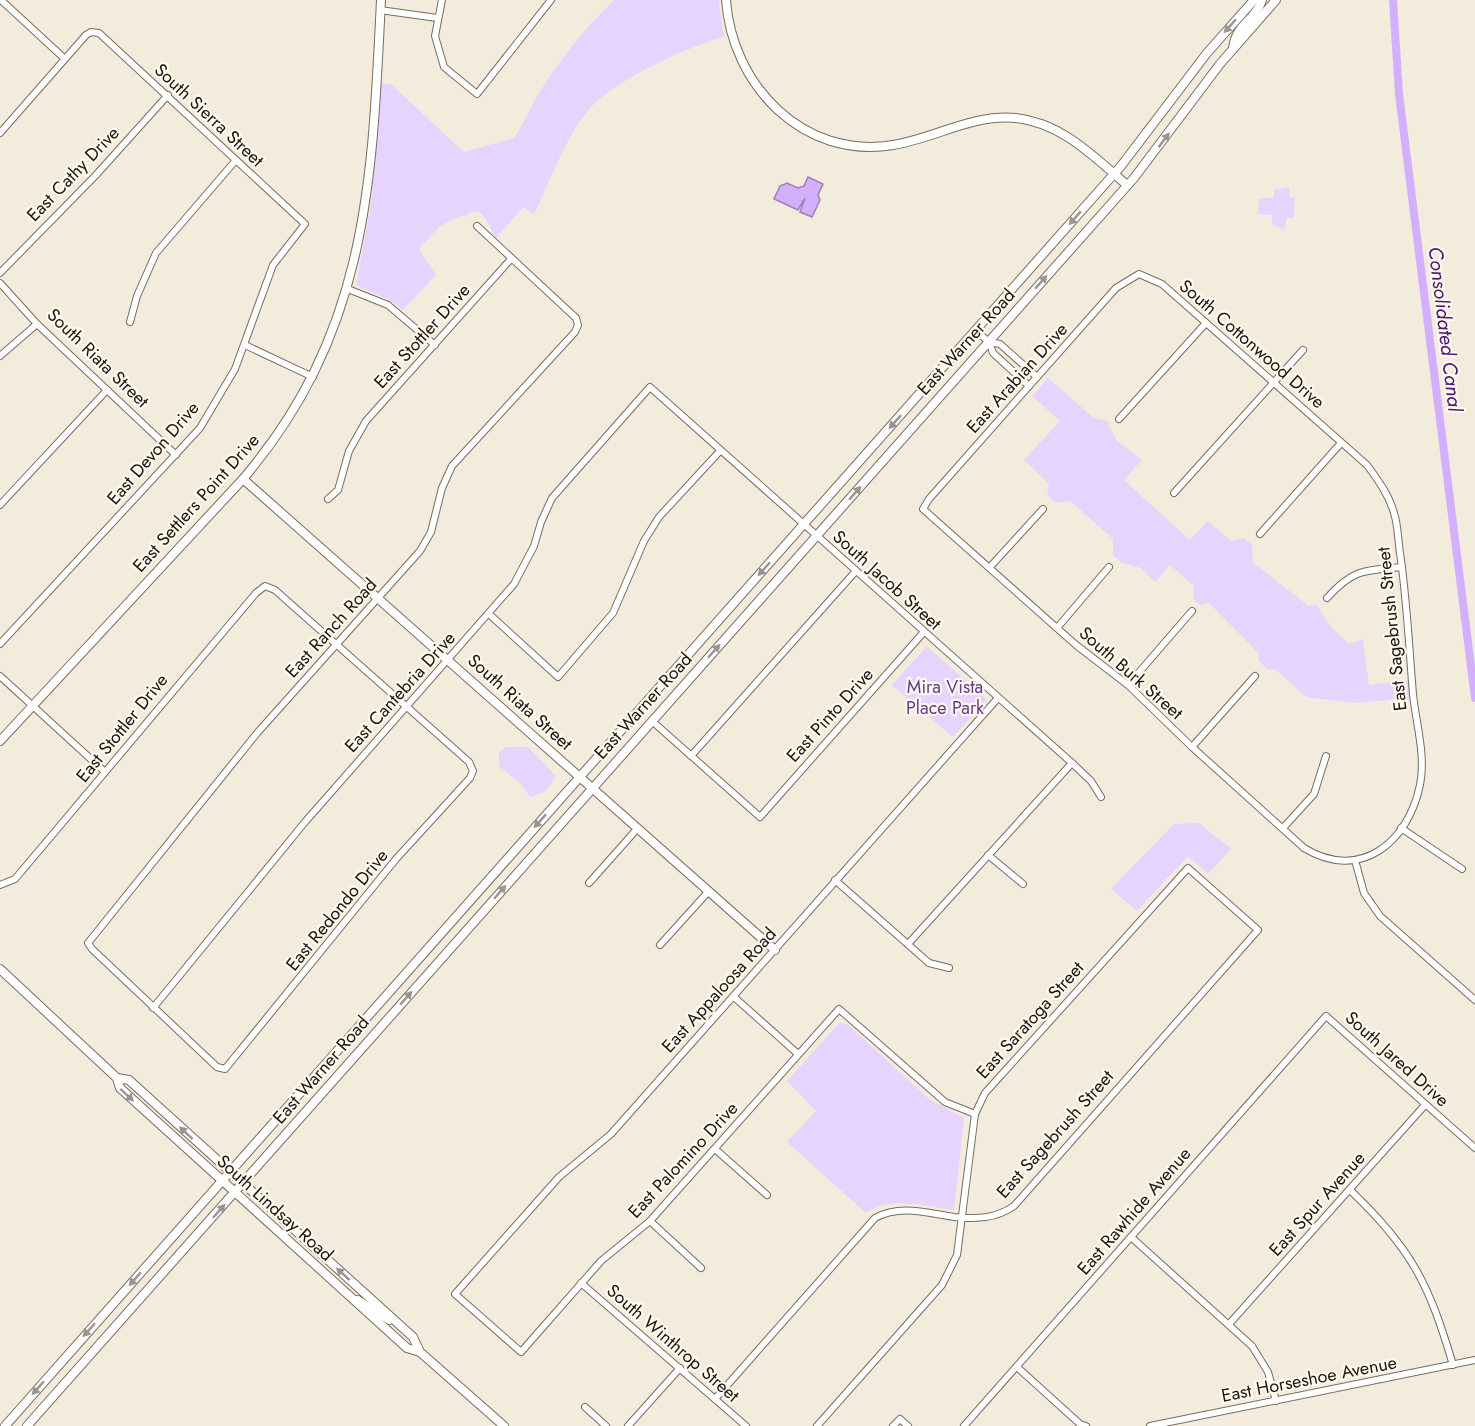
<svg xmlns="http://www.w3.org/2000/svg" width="1475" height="1426" viewBox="0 0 1475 1426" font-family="Jost,sans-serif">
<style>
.green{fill:#e7d4fe}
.water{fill:#d4affe;stroke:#9c81b7;stroke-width:1.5}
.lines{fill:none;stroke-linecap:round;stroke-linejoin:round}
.canal{stroke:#d4affe;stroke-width:8}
.street-casing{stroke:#756e61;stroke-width:8}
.secondary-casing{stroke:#756e61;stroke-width:10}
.street{stroke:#fff;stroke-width:6}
.secondary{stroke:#fff;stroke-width:8}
.oneway{fill:#989694}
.labels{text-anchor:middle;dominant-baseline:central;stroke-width:4.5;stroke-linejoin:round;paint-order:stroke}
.street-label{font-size:18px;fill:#191611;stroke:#fff8ec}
.park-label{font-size:18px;fill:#673792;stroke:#fff8ec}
.water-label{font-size:20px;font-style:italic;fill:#4a1671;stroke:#fff8ec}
</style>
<rect width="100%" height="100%" fill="#f3ebdc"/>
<!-- green -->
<g class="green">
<path d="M614,0H719L724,37C689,46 618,79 593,105C566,134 551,179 534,215L524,207L496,238C488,227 483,200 465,217L462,215L440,226L419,249L436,275L403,310L391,301L356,285L371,205L381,84H391L464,152L514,138C524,123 530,108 539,93C560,59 585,28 614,0Z"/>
<path d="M1289,187L1290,197H1295L1294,218H1287L1284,230L1272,224V215L1258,214L1259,199L1274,197V190Z"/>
<path d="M1048,378L1094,418L1107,421L1117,441L1142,460L1124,480L1190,540L1208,521L1231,541L1244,538L1252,545L1253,563L1309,606L1316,604L1332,628L1349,644L1363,639L1369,685L1412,679L1413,698L1353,703L1306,697L1276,670L1267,669L1259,661V654L1209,603L1200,605L1193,599L1194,586L1170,565L1155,582L1141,568L1122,563L1113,555V539L1070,501L1056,503L1047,495L1049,484L1024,460L1060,421L1032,396Z"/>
<path d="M927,646L987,700L953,737L892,685Z"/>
<path d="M505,747H528L556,776L546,791L530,797L520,783L499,766V753Z"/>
<path d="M1199,823L1231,849L1208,874L1188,856L1137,911L1111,889L1174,824Z"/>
<path d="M840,1022L848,1025L929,1099L964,1118L954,1210C925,1206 891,1196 866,1213L787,1142L816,1111L787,1081Z"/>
</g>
<!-- water -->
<path class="water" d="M808,177L823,184L818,195L820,200L812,217L800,212L805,198L798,210L774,199L780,186L787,183L798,188L804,186Z"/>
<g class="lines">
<!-- canal -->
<path class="canal" d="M1393,0L1399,94L1475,698"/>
<defs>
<g id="street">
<path d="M1,0L65,59"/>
<path d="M442,0L435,36L444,67L477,94L551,0"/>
<path d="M380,10L437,18"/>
<path d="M0,133L86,35L91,32L99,33L305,224L273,265L235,369L200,428L0,644"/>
<path d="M0,273L96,175L168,95"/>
<path d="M1139,274L1162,284L1367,465C1378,480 1389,495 1394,513C1398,525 1398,540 1400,553C1407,600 1409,647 1413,694C1416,724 1426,755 1420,785C1408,843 1360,882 1304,848L1192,747L1128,685L1076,645L923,509L929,499L1116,288Z"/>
<path d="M0,283L37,324L176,455"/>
<path d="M348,289L388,305L435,345"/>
<path d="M130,322L137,296L156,253L236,160"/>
<path d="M976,331L989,342L1000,344L1037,377"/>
<path d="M989,342L993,353L1029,386"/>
<path d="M245,345L313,377"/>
<path d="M0,356L37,324"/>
<path d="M1119,419L1206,323"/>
<path d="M1174,493L1303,350"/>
<path d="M328,499L338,490L349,451L366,421L511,259"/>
<path d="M0,505L107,390"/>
<path d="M1260,534L1341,443"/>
<path d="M990,567L1043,509"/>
<path d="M1327,598C1354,568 1364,571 1402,567"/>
<path d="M489,614L558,677L613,613L644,541L659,517L720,451"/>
<path d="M1057,628L1109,567"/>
<path d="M0,676L105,772"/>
<path d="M1128,685L1192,611"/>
<path d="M652,721L760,817L923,633"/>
<path d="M1192,747L1255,676"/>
<path d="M691,756L855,572"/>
<path d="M1283,828L1314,794L1326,756"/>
<path d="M1401,828L1462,869"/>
<path d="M988,855L1023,884"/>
<path d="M1355,860L1364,893L1380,916L1475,1000"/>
<path d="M835,880L929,963L949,968"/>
<path d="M589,883L637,829"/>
<path d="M0,885L15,879L256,593L265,586L275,590L469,762L473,771L470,778L396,859L225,1069L217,1067L92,949L88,943L258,732L420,551L431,532L442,488L452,466L575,332L578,325L576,318L477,226"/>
<path d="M908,944L1072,763"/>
<path d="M660,945L708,892"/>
<path d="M734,997L798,1054"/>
<path d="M153,1008L305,822L514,584L534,546L541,522L552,498L650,387L1072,763L1091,781L1101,797"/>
<path d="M975,1114L945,1102L839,1009L650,1221L601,1261L521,1352L455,1294L559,1177L611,1134L998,698"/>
<path d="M715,1149L767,1195"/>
<path d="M1350,1190C1412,1249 1429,1284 1453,1365"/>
<path d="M650,1221L701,1268"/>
<path d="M1131,1237L1252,1346L1268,1372L1276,1401"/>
<path d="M581,1283L746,1426"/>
<path d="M1230,1323L1425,1105"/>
<path d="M1017,1367L1080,1424L1086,1426"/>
<path d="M715,1399L875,1218C900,1204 927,1213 954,1217C977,1219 995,1219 1014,1206L1258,930L1188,868L985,1093L975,1114L957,1255L942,1285L817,1426"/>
<path d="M585,1407L606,1426"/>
<path d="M628,1426L680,1368"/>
<path d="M893,1426L900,1419L908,1426"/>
<path d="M964,1426L1326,1016L1475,1148"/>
<path d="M1150,1426L1475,1360"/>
</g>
<g id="secondary">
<path d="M726,0C732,85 803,160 893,145C936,138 972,114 1016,118C1062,123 1094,157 1127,185"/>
<path d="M1233,49C1235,24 1256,20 1262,0"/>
<path d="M243,479L775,950"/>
<path d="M0,741L243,479C368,332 372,183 381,0"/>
<path d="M0,969L117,1078L120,1088L407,1348L420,1352"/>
<path d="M117,1078L129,1080L413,1337L420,1352L504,1426"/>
<path d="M358,1300L389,1320"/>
<path d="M5,1426L1121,166L1207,53L1254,0"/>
<path d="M27,1426L1134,178L1220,64L1276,0"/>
</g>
</defs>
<!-- street casing -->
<use href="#street" class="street-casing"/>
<!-- secondary casing -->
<use href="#secondary" class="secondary-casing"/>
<!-- street -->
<use href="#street" class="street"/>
<!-- secondary -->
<use href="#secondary" class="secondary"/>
</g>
<!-- one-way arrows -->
<defs><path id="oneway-solid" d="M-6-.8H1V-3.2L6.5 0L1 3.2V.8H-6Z" transform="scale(1.5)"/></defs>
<g class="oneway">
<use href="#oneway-solid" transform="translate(1230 26) rotate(131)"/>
<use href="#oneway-solid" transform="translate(1164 140) rotate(-53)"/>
<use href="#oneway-solid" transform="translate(1075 218) rotate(131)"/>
<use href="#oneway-solid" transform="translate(1041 282) rotate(-49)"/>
<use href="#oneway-solid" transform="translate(895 422) rotate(132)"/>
<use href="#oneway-solid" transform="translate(855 493) rotate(-49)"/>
<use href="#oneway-solid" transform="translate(764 569) rotate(132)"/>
<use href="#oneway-solid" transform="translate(714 651) rotate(-48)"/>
<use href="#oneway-solid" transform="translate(540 821) rotate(132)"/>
<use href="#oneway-solid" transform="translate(500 892) rotate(-49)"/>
<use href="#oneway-solid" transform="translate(406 998) rotate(-49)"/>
<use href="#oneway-solid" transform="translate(127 1095) rotate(43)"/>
<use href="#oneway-solid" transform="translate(186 1133) rotate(-137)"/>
<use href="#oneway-solid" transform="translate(219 1211) rotate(-48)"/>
<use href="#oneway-solid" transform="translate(343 1274) rotate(-138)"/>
<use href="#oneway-solid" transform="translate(135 1279) rotate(131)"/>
<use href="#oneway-solid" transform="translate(89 1330) rotate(132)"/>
<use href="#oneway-solid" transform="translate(38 1388) rotate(131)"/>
</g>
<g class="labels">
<!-- street labels -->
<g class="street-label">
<text transform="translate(209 115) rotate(43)">South Sierra Street</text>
<text transform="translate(73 174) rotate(-46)">East Cathy Drive</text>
<text transform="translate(422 336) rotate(-48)">East Stottler Drive</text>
<text transform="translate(966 342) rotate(-48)">East Warner Road</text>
<text transform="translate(1252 344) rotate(41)">South Cottonwood Drive</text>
<text transform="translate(98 358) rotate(44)">South Riata Street</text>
<text transform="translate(1017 378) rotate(-48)">East Arabian Drive</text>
<text transform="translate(153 453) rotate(-49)">East Devon Drive</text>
<text transform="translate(196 503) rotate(-48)">East Settlers Point Drive</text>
<text transform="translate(887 580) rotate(42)">South Jacob Street</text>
<text transform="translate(331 628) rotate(-48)">East Ranch Road</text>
<text transform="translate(1392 629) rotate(-96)">East Sagebrush Street</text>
<text transform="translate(1131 673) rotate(41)">South Burk Street</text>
<text transform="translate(400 692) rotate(-48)">East Cantebria Drive</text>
<text transform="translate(520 702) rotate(42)">South Riata Street</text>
<text transform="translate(643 706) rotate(-48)">East Warner Road</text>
<text transform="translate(830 715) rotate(-48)">East Pinto Drive</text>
<text transform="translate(122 728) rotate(-51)">East Stottler Drive</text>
<text transform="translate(337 910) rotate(-51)">East Redondo Drive</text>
<text transform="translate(719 990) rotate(-48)">East Appaloosa Road</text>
<text transform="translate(1030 1020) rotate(-48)">East Saratoga Street</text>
<text transform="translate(1397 1059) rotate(42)">South Jared Drive</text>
<text transform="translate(321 1070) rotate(-49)">East Warner Road</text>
<text transform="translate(1055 1134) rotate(-48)">East Sagebrush Street</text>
<text transform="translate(683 1160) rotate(-47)">East Palomino Drive</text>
<text transform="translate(1317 1204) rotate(-48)">East Spur Avenue</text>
<text transform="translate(275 1208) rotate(42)">South Lindsay Road</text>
<text transform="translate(1134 1211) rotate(-49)">East Rawhide Avenue</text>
<text transform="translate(673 1343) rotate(41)">South Winthrop Street</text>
<text transform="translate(1309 1379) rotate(-11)">East Horseshoe Avenue</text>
</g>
<!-- park labels -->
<g class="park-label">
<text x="945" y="687">Mira Vista<tspan x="945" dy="21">Place Park</tspan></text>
</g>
<!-- water labels -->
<g class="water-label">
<text transform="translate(1445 329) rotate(83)">Consolidated Canal</text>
</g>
</g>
</svg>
